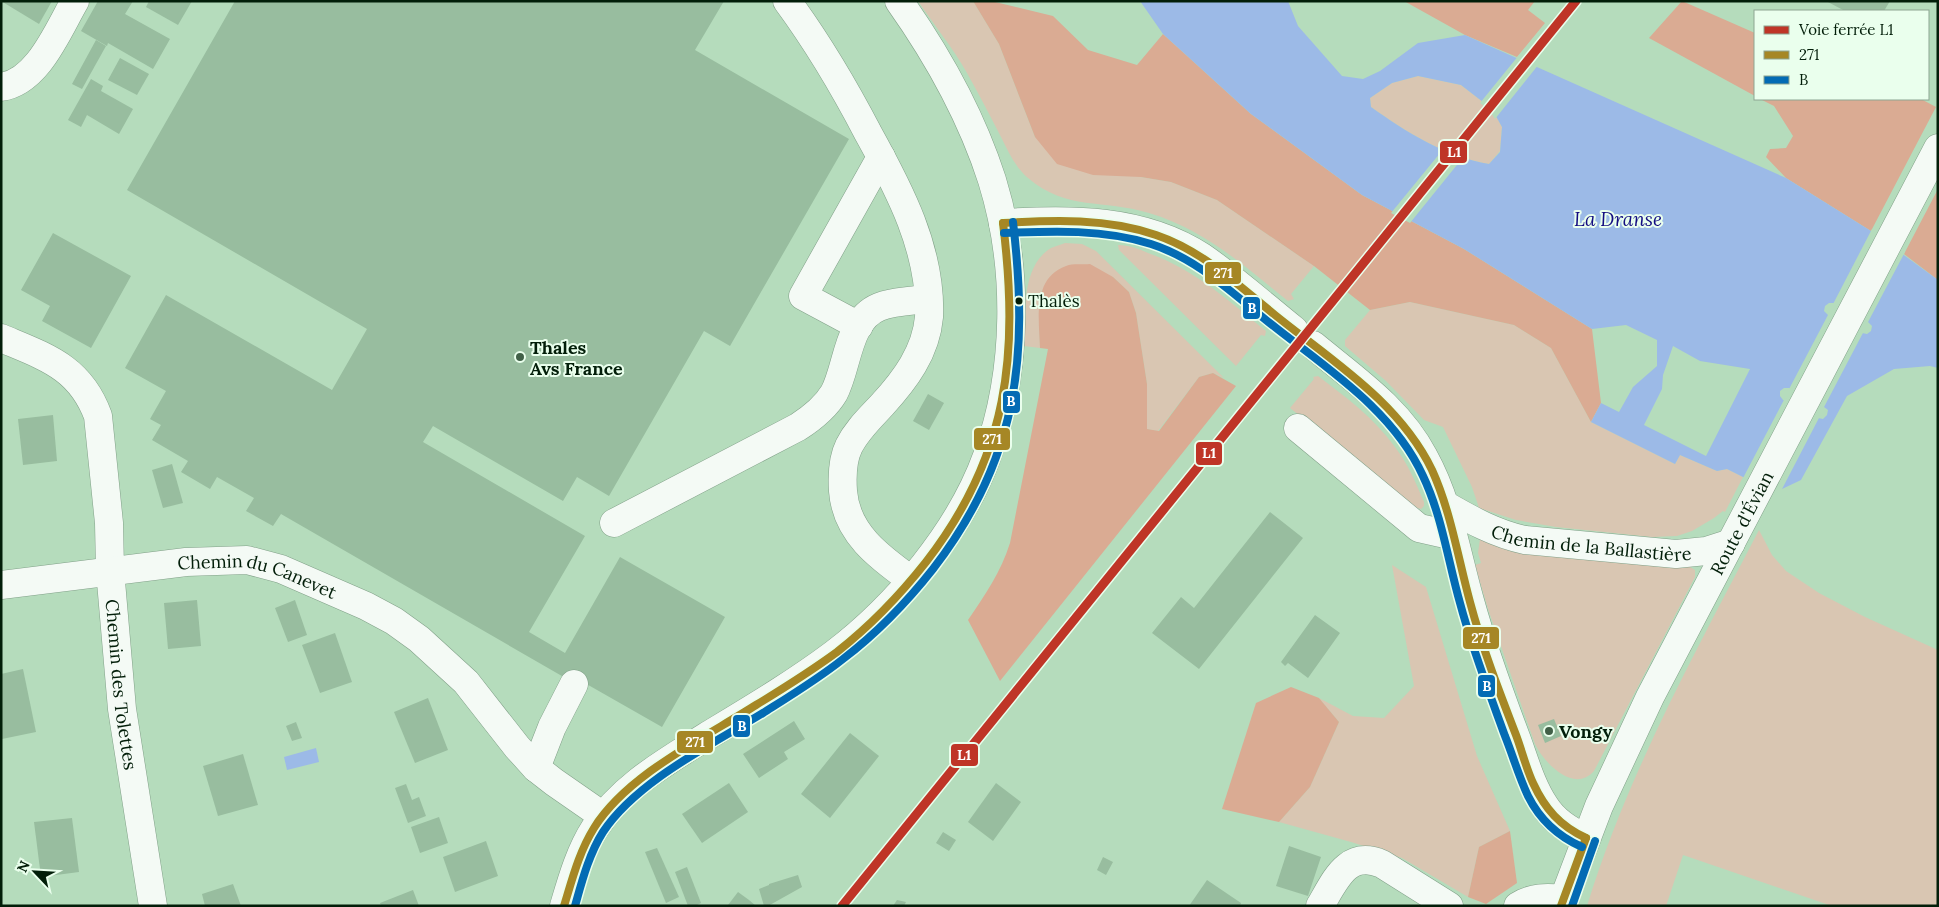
<svg xmlns="http://www.w3.org/2000/svg" width="1939" height="907" viewBox="0 0 1939 907" font-family="Lora,serif">
<style>
.green{fill:#d9c6b2}
.forest{fill:#daab93}
.water{fill:#9cbae7;fill-rule:evenodd}
.pier{fill:#b5dcbc}
.building{fill:#98bd9f}
.lines{fill:none;stroke-linecap:round;stroke-linejoin:round}
.minor-casing{stroke:#81a088;stroke-width:29}
.minor{stroke:#f4faf5;stroke-width:28}
.bus-1-casing{stroke:#eaffed;stroke-width:11}
.bus-2-casing{stroke:#eaffed;stroke-width:11}
.bus-1{stroke:#a68725;stroke-width:8}
.bus-2{stroke:#036bb4;stroke-width:8}
.rail-1-casing{stroke:#eaffed;stroke-width:12}
.rail-1{stroke:#bf3527;stroke-width:9}
.bus-dot{fill:#021e09;stroke:#eaffed;stroke-width:2}
.poi-dot{fill:#416048;stroke:#eaffed;stroke-width:2}
.labels{text-anchor:middle;dominant-baseline:central;stroke-width:4;stroke-linejoin:round;paint-order:stroke}
.bus-label{font-size:17px;fill:#021e09;stroke:#eaffed;text-anchor:start}
.poi-label{font-size:18px;font-weight:bold;fill:#021e09;stroke:#eaffed;text-anchor:start}
.street-label{font-size:18px;fill:#021e09;stroke:#eaffed}
.water-label{font-size:19px;font-style:italic;fill:#120c81;stroke:#eaffed}
.line-badge{stroke:#eaffed;stroke-width:2}
.badge-label{font-size:14px;text-anchor:middle;font-weight:bold;fill:#fff}
</style>
<rect width="100%" height="100%" fill="#b5dcbc"/>
<!-- green -->
<g class="green">
<path d="M918,1H973L999,44L1035,137L1141,177L1171,182L1217,200L1314,266L1291,294L1294,299L1288,301C1243,265 1205,230 1149,213C1103,199 1067,211 1028,178C1015,167 1008,151 1001,137C990,116 979,94 967,73C953,48 934,25 918,1Z"/>
<path d="M1418,76L1461,85L1492,109L1502,127L1500,151L1489,164C1446,157 1406,132 1371,107L1370,98L1392,83Z"/>
<path d="M1065,243L1082,244L1096,251L1224,378L1213,373L1199,377L1158,431L1147,429V384L1136,313L1129,292L1113,277L1042,290L1039,306L1040,348L1024,346C1026,315 1020,267 1051,248C1055,246 1061,245 1065,243Z"/>
<path d="M1118,245C1129,245 1139,249 1148,253C1194,269 1229,301 1266,331L1265,336L1261,335L1236,366L1119,250Z"/>
<path d="M1410,302L1514,325L1551,348L1591,422L1675,464L1680,455L1717,471L1727,469L1743,477L1725,512L1723,511L1714,518L1692,531L1677,536L1652,537L1556,527L1516,520L1479,508L1472,487L1443,427L1424,420L1386,381L1345,346V340L1370,310Z"/>
<path d="M1318,376C1346,397 1374,418 1395,447C1408,464 1416,483 1424,502V506L1421,509L1417,508L1290,408L1314,379L1313,377Z"/>
<path d="M1759,530L1772,555L1786,571L1819,593L1865,617L1938,650V906H1832L1683,855L1666,906H1587C1628,773 1695,653 1759,530Z"/>
<path d="M1480,539L1535,552L1690,567L1695,570V577L1594,771C1574,794 1544,763 1535,744L1488,609L1475,565L1481,563L1478,553Z"/>
<path d="M1392,565L1426,587L1477,756L1510,831L1479,847L1468,897L1402,858L1351,842L1279,822L1310,787L1339,722L1319,698L1353,716L1384,718L1414,686Z"/>
</g>
<!-- forest -->
<g class="forest">
<path d="M973,1H991L1053,16L1088,50L1137,65L1163,34L1251,114L1362,195L1464,249L1592,329L1601,403L1591,422L1551,348L1514,325L1410,302L1370,310L1314,266L1217,200L1171,182L1141,177L1093,175L1057,164L1035,137L999,44Z"/>
<path d="M1404,1H1535L1528,10L1545,23L1517,57L1465,35Z"/>
<path d="M1682,1L1755,33V96L1649,38Z"/>
<path d="M1760,99H1921L1936,107L1871,231L1786,178L1766,157L1770,149L1786,148L1793,136L1774,106Z"/>
<path d="M1938,189V280L1904,254Z"/>
<path d="M1090,264L1113,277L1129,292L1136,313L1147,384V429L1159,431L1199,377L1213,373L1236,386L1000,681L968,620C985,595 1001,572 1010,543L1048,349L1040,348C1039,319 1032,278 1066,266C1073,263 1083,265 1090,264Z"/>
<path d="M1291,687L1319,698L1339,722L1310,787L1279,822L1222,809L1256,703Z"/>
<path d="M1510,831L1517,883L1486,904L1468,897L1479,847Z"/>
</g>
<!-- water -->
<g class="water">
<path d="M1140,1H1288L1298,26L1342,76L1363,79L1380,71L1418,43L1465,35L1786,178L1871,231L1938,280V368L1930,366L1894,369L1847,396L1801,480L1782,489L1743,477L1727,469L1717,471L1680,455L1675,464L1591,422L1601,403L1619,412L1633,387L1657,366V340L1626,325L1592,329L1464,249L1362,195L1251,114L1163,34ZM1418,76L1461,85L1492,109L1502,127L1500,152L1489,164C1446,157 1406,132 1371,107L1370,98L1392,83ZM1829,303H1834L1868,322L1872,326L1871,331L1867,334L1862,333L1828,315L1824,311L1825,306ZM1673,346L1700,361L1750,369L1706,456L1644,425L1662,389L1663,375ZM1784,388H1789L1824,407L1828,410L1827,415L1823,419L1818,418L1783,400L1780,396V391Z"/>
<path d="M316,748L319,762L287,770L284,757Z"/>
</g>
<!-- pier -->
<g class="pier">
<path d="M1519,55L1539,64L1495,119L1490,111L1480,103Z"/>
<path d="M1445,147L1465,155L1410,223L1391,213Z"/>
<path d="M1872,229L1905,252L1867,324L1832,306Z"/>
<path d="M1829,313L1864,331L1823,409L1788,391Z"/>
<path d="M1785,398L1820,416L1781,491L1742,480Z"/>
</g>
<!-- building -->
<g class="building">
<path d="M1,1H52L39,24Z"/>
<path d="M98,1H133L125,14L170,39L153,69L108,43L107,46L81,31Z"/>
<path d="M149,1H192L178,25L146,7Z"/>
<path d="M235,1H724L695,50L849,139L730,346L704,331L609,496L577,477L563,501L433,426L423,442L585,536L529,632L565,653L620,557L725,617L662,727L583,682L581,687L281,514L273,526L246,511L254,498L217,477L210,489L181,472L188,461L152,440L161,425L150,419L166,391L125,368L166,295L332,390L367,329L127,190Z"/>
<path d="M1826,1H1890L1884,11H1845Z"/>
<path d="M96,40L106,46L82,89L72,84Z"/>
<path d="M120,58L149,74L137,95L108,80Z"/>
<path d="M91,79L103,86L101,91L133,109L119,134L87,115L81,127L68,120Z"/>
<path d="M53,233L131,276L91,348L42,321L50,306L21,290Z"/>
<path d="M928,394L944,403L929,430L913,421Z"/>
<path d="M53,415L57,461L23,465L18,419Z"/>
<path d="M172,464L183,503L163,508L152,470Z"/>
<path d="M1270,512L1303,538L1199,669L1152,633L1181,597L1194,608Z"/>
<path d="M197,600L201,646L168,649L164,603Z"/>
<path d="M295,600L307,635L288,642L275,608Z"/>
<path d="M1315,615L1340,633L1308,678L1288,663L1285,666L1281,662Z"/>
<path d="M335,633L352,682L320,693L302,645Z"/>
<path d="M23,669L36,732L2,739L1,674Z"/>
<path d="M428,698L448,750L415,763L394,712Z"/>
<path d="M1554,719L1561,736L1545,743L1538,725Z"/>
<path d="M794,721L805,739L784,752L788,759L759,778L743,754Z"/>
<path d="M296,722L302,738L292,741L286,726Z"/>
<path d="M850,733L879,756L830,818L801,794Z"/>
<path d="M243,754L258,805L218,816L203,766Z"/>
<path d="M729,783L748,812L702,843L682,814Z"/>
<path d="M996,783L1021,802L993,841L968,822Z"/>
<path d="M406,784L412,800L419,797L426,816L408,823L395,788Z"/>
<path d="M439,817L448,843L420,853L411,827Z"/>
<path d="M72,818L79,872L41,877L34,822Z"/>
<path d="M943,832L956,840L949,851L936,843Z"/>
<path d="M486,841L498,876L455,892L443,857Z"/>
<path d="M1289,846L1321,857L1308,896L1276,886Z"/>
<path d="M657,848L679,897L666,903L645,852Z"/>
<path d="M1103,857L1113,862L1106,875L1097,870Z"/>
<path d="M687,867L701,903L695,906H688L675,872Z"/>
<path d="M798,875L802,887L768,906H764L759,889L769,885V884Z"/>
<path d="M1207,880L1241,903L1240,906H1189Z"/>
<path d="M233,884L241,906H205L202,894Z"/>
<path d="M413,890L419,906H381L380,903Z"/>
<path d="M738,892L749,900L756,906H729L728,905Z"/>
<path d="M897,900L906,902L904,906H893Z"/>
</g>
<g class="lines">
<defs>
<g id="minor">
<path d="M787,1C818,43 844,87 868,133C899,189 932,251 929,317C926,352 905,380 882,405C870,418 857,430 849,446C842,460 842,476 843,491C846,533 879,557 911,580"/>
<path d="M1,87C38,82 58,30 75,1"/>
<path d="M1003,223C1071,219 1142,218 1202,257C1234,279 1264,306 1294,330"/>
<path d="M859,326L803,296L881,157"/>
<path id="s1" d="M1,338C46,357 80,367 98,416L109,523L110,570L122,709L153,906"/>
<path d="M1313,345C1354,379 1399,409 1424,457C1449,502 1456,552 1470,601C1483,648 1500,695 1517,740C1525,762 1532,787 1545,806C1555,822 1570,831 1586,838"/>
<path d="M1298,428L1419,528L1441,533H1453"/>
<path id="s2" d="M1445,505C1471,520 1496,534 1525,540L1676,554L1706,551L1731,543"/>
<path d="M614,523L798,427C812,418 825,408 834,393C848,367 847,320 879,307C893,301 912,301 928,299"/>
<path id="s3" d="M1,585L186,562L247,560L281,569L366,606L394,621L419,639L466,682L517,747L536,768L554,782L603,816"/>
<path d="M536,768L552,727L574,684"/>
<path d="M564,906C572,879 580,851 595,828C622,786 666,762 707,736C750,710 794,684 834,654C897,606 960,531 987,456C1018,370 1019,267 992,180C971,115 938,56 899,1"/>
<path d="M1320,906C1335,881 1347,849 1382,864L1449,906"/>
<path d="M1518,906C1532,897 1547,897 1563,899"/>
<path id="s4" d="M1561,906L1599,806L1650,697L1938,148"/>
</g>
</defs>
<!-- minor casing -->
<use href="#minor" class="minor-casing"/>
<!-- minor -->
<use href="#minor" class="minor"/>
<defs>
<g id="bus-1">
<path d="M1003,223C1054,220 1107,218 1156,235C1203,251 1238,285 1275,315C1332,361 1399,402 1432,470C1451,512 1458,558 1470,602C1482,647 1499,691 1516,735C1522,751 1526,768 1533,783C1545,809 1560,826 1586,838"/>
<path d="M564,906C572,880 579,852 594,828C627,775 704,738 756,705C784,688 811,671 837,652C870,626 900,595 926,562C1009,455 1019,354 1003,223"/>
<path d="M1561,906L1586,838"/>
</g>
<g id="bus-2">
<path d="M1004,233C1053,231 1104,229 1151,244C1198,259 1233,294 1271,324C1326,368 1393,410 1423,476C1442,516 1448,561 1460,603C1472,648 1489,692 1505,736C1513,756 1519,777 1528,796C1540,820 1557,836 1582,847"/>
<path d="M575,906C582,881 589,854 603,832C637,781 711,745 763,713C790,696 818,679 843,659C877,633 907,602 933,569C1018,459 1029,357 1013,222"/>
<path d="M1572,906L1595,841"/>
</g>
</defs>
<!-- bus-1 casing -->
<use href="#bus-1" class="bus-1-casing"/>
<!-- bus-2 casing -->
<use href="#bus-2" class="bus-2-casing"/>
<!-- bus-1 -->
<use href="#bus-1" class="bus-1"/>
<!-- bus-2 -->
<use href="#bus-2" class="bus-2"/>
<defs>
<path id="rail-1" d="M842,906L1576,1"/>
</defs>
<!-- rail-1 casing -->
<use href="#rail-1" class="rail-1-casing"/>
<!-- rail-1 -->
<use href="#rail-1" class="rail-1"/>
</g>
<!-- markers -->
<circle class="bus-dot" cx="1019" cy="301" r="4.5"/>
<g class="poi-dot">
<circle cx="520" cy="357" r="5"/>
<circle cx="1549" cy="731" r="5"/>
</g>
<g class="labels">
<!-- bus labels -->
<g class="bus-label">
<text x="1028" y="301">Thalès</text>
</g>
<!-- poi labels -->
<g class="poi-label">
<text x="530" y="347">Thales<tspan x="530" dy="21">Avs France</tspan></text>
<text x="1559" y="731">Vongy</text>
</g>
<!-- street labels -->
<g class="street-label">
<text stroke="none"><textPath href="#s4" startOffset="424">Route d'Évian</textPath></text>
<text stroke="none"><textPath href="#s2" startOffset="154">Chemin de la Ballastière</textPath></text>
<text stroke="none"><textPath href="#s3" startOffset="260">Chemin du Canevet</textPath></text>
<text stroke="none"><textPath href="#s1" startOffset="399">Chemin des Tolettes</textPath></text>
</g>
<!-- water labels -->
<g class="water-label">
<text x="1618" y="219">La Dranse</text>
</g>
</g>
<g class="line-badge">
<rect x="1439" y="140" width="29" height="24" rx="5" fill="#bf3527"/>
<rect x="1204" y="261" width="38" height="24" rx="5" fill="#a68725"/>
<rect x="1242" y="296" width="19" height="24" rx="5" fill="#036bb4"/>
<rect x="1002" y="390" width="19" height="24" rx="5" fill="#036bb4"/>
<rect x="973" y="427" width="38" height="24" rx="5" fill="#a68725"/>
<rect x="1195" y="441" width="28" height="25" rx="5" fill="#bf3527"/>
<rect x="1462" y="626" width="38" height="24" rx="5" fill="#a68725"/>
<rect x="1477" y="674" width="19" height="24" rx="5" fill="#036bb4"/>
<rect x="732" y="714" width="19" height="24" rx="5" fill="#036bb4"/>
<rect x="676" y="730" width="38" height="24" rx="5" fill="#a68725"/>
<rect x="950" y="743" width="29" height="24" rx="5" fill="#bf3527"/>
</g>
<g class="badge-label">
<text x="1454" y="157">L1</text>
<text x="1223" y="278">271</text>
<text x="1252" y="313">B</text>
<text x="1011" y="406">B</text>
<text x="992" y="444">271</text>
<text x="1209" y="458">L1</text>
<text x="1481" y="643">271</text>
<text x="1487" y="691">B</text>
<text x="742" y="731">B</text>
<text x="695" y="747">271</text>
<text x="964" y="760">L1</text>
</g>
<!-- border -->
<rect width="1939" height="907" fill="none" stroke="#021e09" stroke-width="5"/>
<!-- legend -->
<rect x="1754" y="10" width="175" height="90" fill="#eaffed" stroke="#8da592"/>
<rect x="1764" y="26" width="25" height="8" fill="#bf3527" stroke="#8da592"/>
<text x="1799" y="35" font-size="15" fill="#021e09">Voie ferrée L1</text>
<rect x="1764" y="51" width="25" height="8" fill="#a68725" stroke="#8da592"/>
<text x="1799" y="60" font-size="15" fill="#021e09">271</text>
<rect x="1764" y="76" width="25" height="8" fill="#036bb4" stroke="#8da592"/>
<text x="1799" y="85" font-size="15" fill="#021e09">B</text>
<!-- north arrow -->
<g transform="translate(35 872) rotate(295)" stroke="#eaffed" stroke-width="4" paint-order="stroke">
<path d="M0-4L9 19L0 12L-9 19Z" fill="#021e09"/>
<text y="-8" font-size="14" font-weight="bold" text-anchor="middle" fill="#021e09">N</text>
</g>
</svg>
